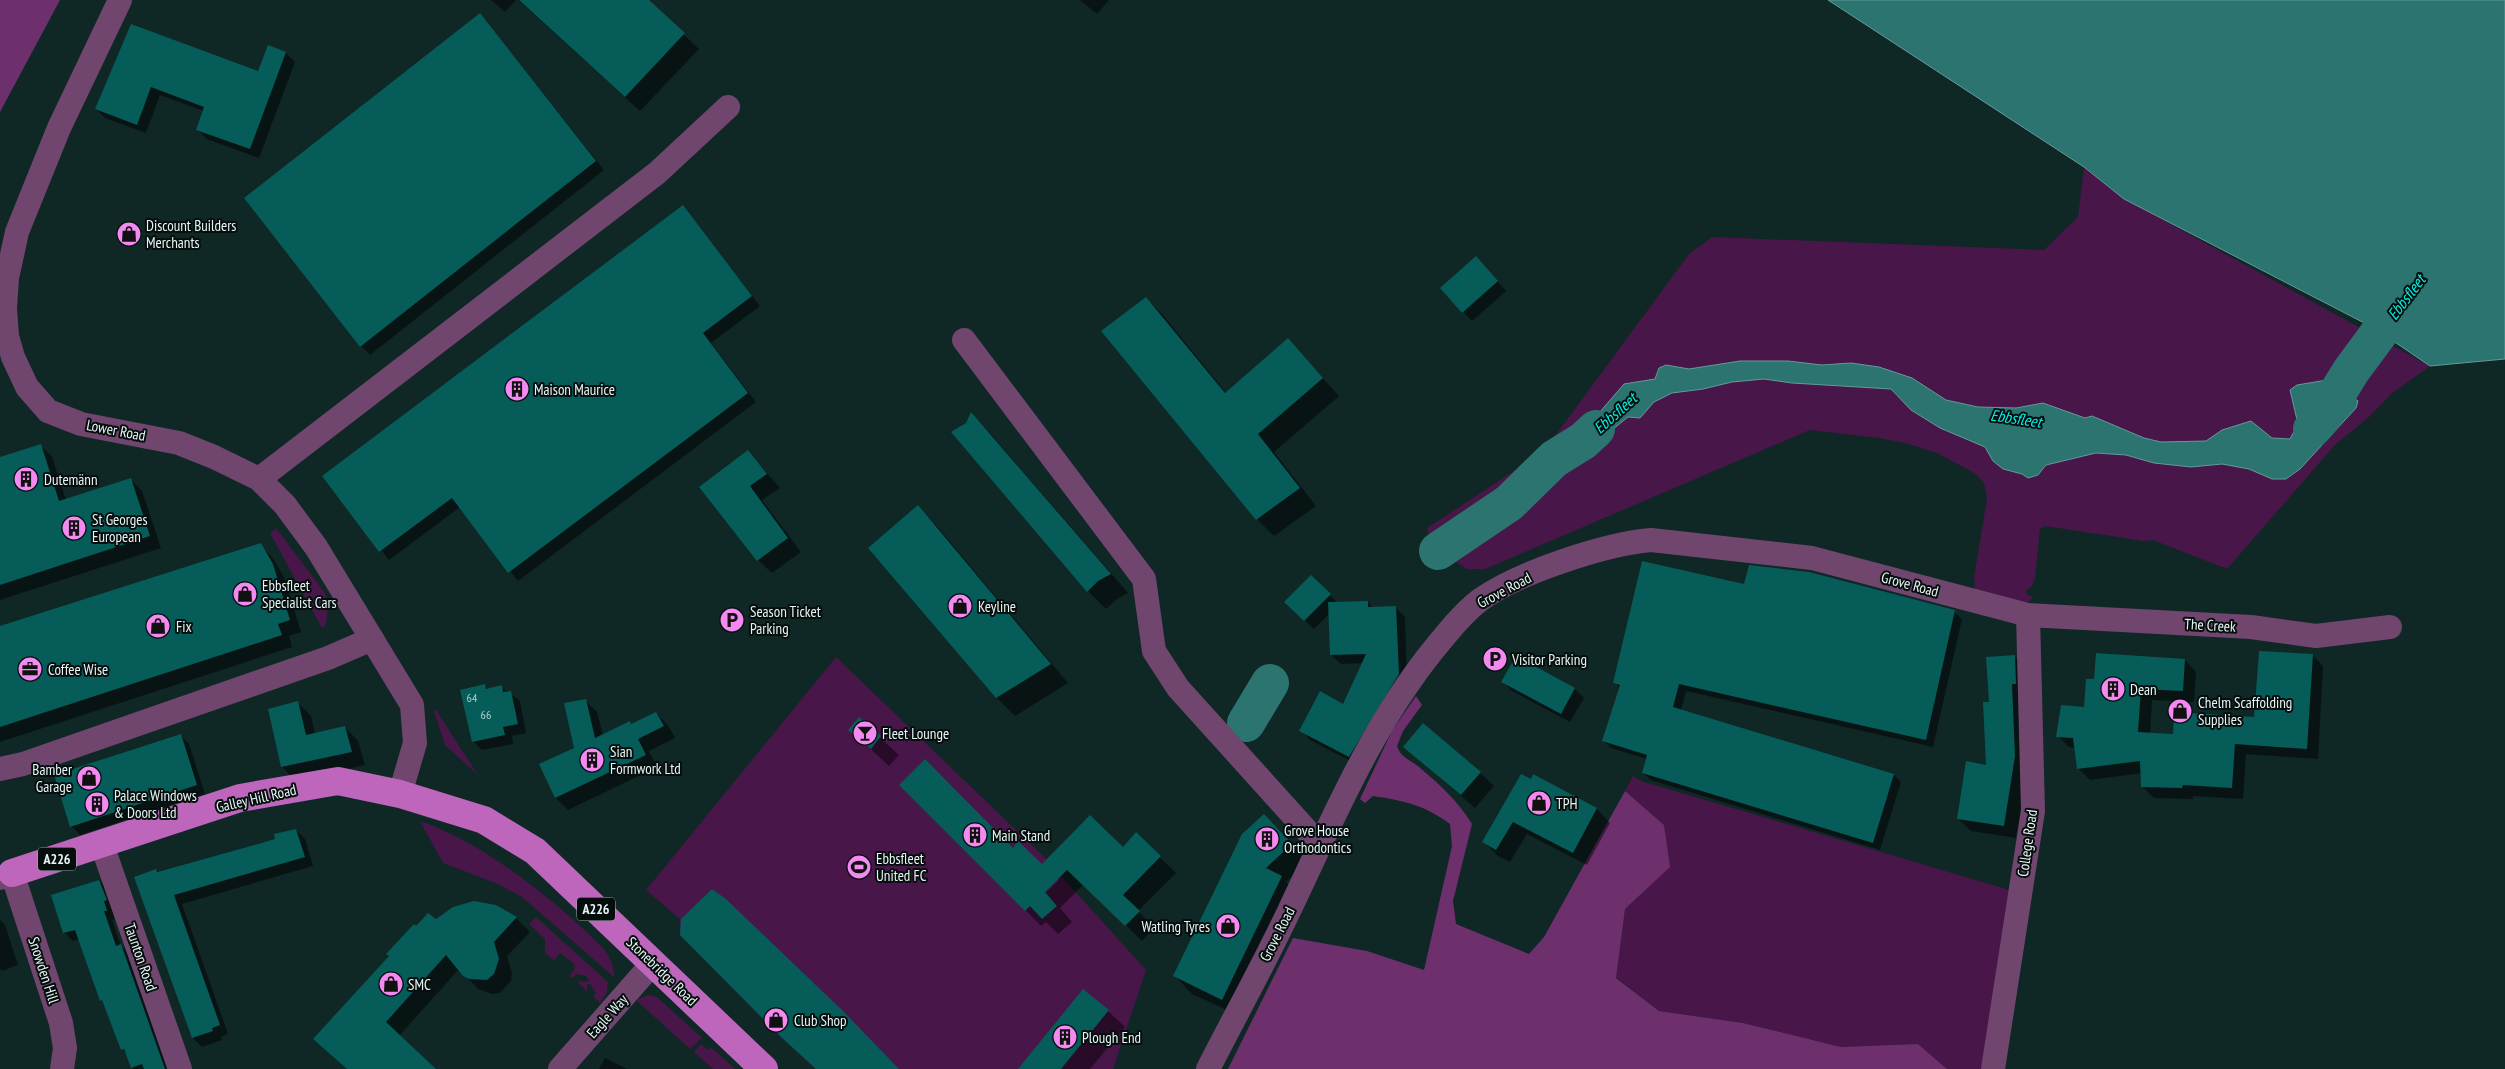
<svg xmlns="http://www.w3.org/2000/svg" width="2505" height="1069" viewBox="0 0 2505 1069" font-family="'PT Sans Narrow',sans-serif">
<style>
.green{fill:#491649}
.forest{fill:#6e306d}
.water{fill:#2b7470;stroke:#639b98}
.shadow{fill:#0007;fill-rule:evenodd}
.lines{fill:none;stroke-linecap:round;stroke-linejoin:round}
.river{stroke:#2b7470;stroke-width:38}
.building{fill:#065c58}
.minor{stroke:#70466e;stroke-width:24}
.major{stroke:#bd66bb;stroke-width:28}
.labels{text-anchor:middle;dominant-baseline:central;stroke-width:4;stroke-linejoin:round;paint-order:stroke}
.number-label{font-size:12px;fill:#afcfcd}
.shield{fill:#050e0d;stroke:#a3b0af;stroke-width:1}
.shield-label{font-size:14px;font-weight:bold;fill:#e7f5f4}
.poi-label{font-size:15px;fill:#e7f5f4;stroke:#050e0d;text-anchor:start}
.street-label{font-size:15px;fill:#e7f5f4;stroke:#050e0d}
.water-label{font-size:16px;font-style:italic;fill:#00f3e9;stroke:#050e0d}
</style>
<rect width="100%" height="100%" fill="#0f2725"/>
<!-- green -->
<g class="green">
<path d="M1828,0H2018L2154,215L2430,366L2391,394L2370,416L2335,445L2227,569L2153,540L2144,541L2045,526L2040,529L2035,578L2031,587L2026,590L2027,595L2033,597L2029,602L2013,601L1975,589L1974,578L1987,498L1984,483L1976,474L1937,453L1909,444L1879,438L1810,430L1485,569H1467L1432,547L1427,528L1529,461L1555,436L1689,254L1712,237L2044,250L2078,217L2084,167Z"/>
<path d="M276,528L325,593L328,608L326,624L322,628L270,533Z"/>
<path d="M836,657L1043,856L1146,970L1113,1069H816L781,1037L680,935V919L646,890Z"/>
<path d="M436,710L476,772L479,776L445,745L434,711Z"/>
<path d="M1633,776L1641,781L2013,891L1984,1069H1947L1918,1044L1841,1047L1743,1023L1659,1011L1616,977L1625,909L1669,867L1664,825L1625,791Z"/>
<path d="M420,821C483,842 559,903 605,950L612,963L615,978L522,897L498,884L443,863Z"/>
<path d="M536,917L608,982L607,992L600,1003L593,996L596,994L590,984H587V991L577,982L589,981L586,976L576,974L573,978L570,976L575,967L573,963L560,953L554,960L545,953V939L529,924Z"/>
<path d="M648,995L657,997L702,1038L690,1049L636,1000Z"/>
<path d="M701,1044L708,1050L711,1047L735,1069H713L694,1052Z"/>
</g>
<!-- forest -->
<g class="forest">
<path d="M0,0H60L0,112Z"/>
<path d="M1416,696L1422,705L1403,731L1397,746C1401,758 1409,759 1419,767C1438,783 1459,802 1472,824L1453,901L1456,924L1529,954L1544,937L1625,791L1664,825L1670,867L1625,909L1616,978L1659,1011L1743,1023L1841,1047L1918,1044L1947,1069H1228L1293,938L1367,951L1424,970L1452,846L1450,824C1424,805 1405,801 1373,796L1365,803L1360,799L1392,731Z"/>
</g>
<!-- water -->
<g class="water">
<path d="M1828,0H2505V359L2430,366L2374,328L2124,199L2084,167Z"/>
<path d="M1740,361H1788L1822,365L1851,363L1879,367L1912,378L1946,400L1978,407L2016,408L2043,403L2085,418L2092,416L2144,438L2161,442L2206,441L2222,430L2251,421L2272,438L2290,439L2298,424L2290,390L2297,385L2327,380L2358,401L2356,408L2300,469L2286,479H2272L2249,469L2222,464L2191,467L2154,463L2126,455L2096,453L2046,465L2038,475L2028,478L2022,474L2003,469L1993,461L1985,447L1940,428L1911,410L1891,389L1792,383L1764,379L1732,382L1703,389L1672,393L1654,402L1640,418L1628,417L1612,430L1601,448L1588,458L1560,470L1554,459L1555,450L1574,442L1624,384L1655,379L1659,368L1666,365L1689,369Z"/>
</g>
<!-- shadow -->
<g class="shadow">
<path d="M491,0H516L505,12Z"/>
<path d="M518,0H647L699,49L640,111Z"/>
<path d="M1080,0H1109L1097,14Z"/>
<path d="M480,14L604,170L370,355L361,346Z"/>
<path d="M132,26L259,73L286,53L295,62L259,158L207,139L198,130L204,111L160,95L146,133L105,118L96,109Z"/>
<path d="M683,207L760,306L711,343L756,402L518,581L460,507L389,560L324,476Z"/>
<path d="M1485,267L1506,291L1472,321L1463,312Z"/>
<path d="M1146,298L1163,315L1226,393L1288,340L1339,396L1274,452L1316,506L1274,536L1257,519Z"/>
<path d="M971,414L989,432L1128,593L1117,599L1106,609L1088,591Z"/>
<path d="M40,445L52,457L66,500L130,479L142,491L161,548L0,600V458Z"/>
<path d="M748,452L780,488L762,500L801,552L772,573L758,560L701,487Z"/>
<path d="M918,507L936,525L1068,683L1015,716L997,698L870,548Z"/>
<path d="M260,545L272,557L284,577L301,632L289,636L292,647L0,742V628Z"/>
<path d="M1311,577L1338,603L1368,602L1373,608H1396L1405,617L1407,683L1358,765L1310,740L1301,730L1343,705L1363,663L1341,664L1331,655L1330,613L1314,629L1286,602Z"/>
<path d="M1745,585L1954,612L1962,619L1933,747L1686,691L1681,710L1894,775L1901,782L1880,850L1651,780L1643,773L1647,759L1611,748L1604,741L1620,688L1615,683Z"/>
<path d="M2312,655L2323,666L2318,759L2246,754L2243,799L2193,796V799L2154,798L2143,787L2142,773L2090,780L2078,768L2076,748L2069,747L2058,736L2085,708L2095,681L2185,660L2196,672L2194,702L2152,700L2150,734L2174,735L2256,718Z"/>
<path d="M2015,657L2027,669V769L2016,838L1971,831L1958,819L1988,766L1990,703Z"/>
<path d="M1503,682L1575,689L1584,698L1570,722L1512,691Z"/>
<path d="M485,686L489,690L501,687L520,701L526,733L512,736L513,744L482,750L473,741Z"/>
<path d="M585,700L597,712L603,735L632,725L656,713L668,725L675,738L649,751L657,767L568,810L556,798L541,765L576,748Z"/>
<path d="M298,703L311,716L315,734L345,727L358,741L365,765L296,781L282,767L270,710Z"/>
<path d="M859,719L899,755L889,766L850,730Z"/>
<path d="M180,735L189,744L205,794L80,835L71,826Z"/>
<path d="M1405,747L1480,773L1494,786L1475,808Z"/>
<path d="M1534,776L1597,809L1610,823L1587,865L1527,834L1510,862L1498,856L1484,842Z"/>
<path d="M901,785L1042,866L1123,848L1136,834L1176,873L1138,911L1154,928L1142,941L1084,884L1060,908L1072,922L1058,934L1046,922L1041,926ZM1057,878L1059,880L1041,897L1039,895Z"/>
<path d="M1264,815L1309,862L1286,882L1299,894L1240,1016L1192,994L1175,976Z"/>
<path d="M296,830L305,839L313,866L182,904L228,1034L221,1037L222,1040L202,1047L193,1038L136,877L277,840Z"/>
<path d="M99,881L108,890L115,909L112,910L115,919L112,920L121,946L130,954L171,1069H133L128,1055L122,1049L80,939L73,941L64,932Z"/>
<path d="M495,906L516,918L530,932L507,956L512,973L511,981L500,993L492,994L478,989L459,969L399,1036L434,1069H347L315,1039L416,928Z"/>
<path d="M0,920L5,925L18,965L2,971L0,968Z"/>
<path d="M1108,1011L1125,1027L1090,1069H1020Z"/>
<path d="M605,1058L627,1069H599Z"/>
</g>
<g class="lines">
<!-- river -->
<g class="river">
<path d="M2312,429L2322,418L2351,371L2410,291"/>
<path d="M1438,551L1509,503L1554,459L1583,441L1596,429"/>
<path d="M1246,723L1270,683"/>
</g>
</g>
<!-- building -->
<g class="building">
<path d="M519,0H649L685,33L625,97Z"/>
<path d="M480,13L596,161L360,347L244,198Z"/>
<path d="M131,24L258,71L268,45L286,52L250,149L196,130L204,107L151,87L137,125L95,109Z"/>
<path d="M683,205L752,296L703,333L748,393L508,573L452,498L379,552L322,476Z"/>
<path d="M1476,256L1498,281L1462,313L1440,288Z"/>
<path d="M1146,297L1225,393L1288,338L1323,378L1258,434L1300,488L1256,520L1101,331Z"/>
<path d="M971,412L1111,574L1098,581L1087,592L951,432L966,423Z"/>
<path d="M41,444L59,501L131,478L150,536L0,585V457Z"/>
<path d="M748,450L767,474L750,486L788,538L757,561L699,487Z"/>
<path d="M918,505L1051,664L996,698L868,548Z"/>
<path d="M261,543L273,564L290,620L278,624L282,635L0,727V626Z"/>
<path d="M1642,561L1744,584L1749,565L1809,572L1955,610L1926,740L1679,684L1673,707L1894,774L1873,843L1642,773L1647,755L1602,741L1620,685L1613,683Z"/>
<path d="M1311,575L1331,594L1304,621L1284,602Z"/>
<path d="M1368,601V607L1396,606L1399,674L1349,757L1299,731L1320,691L1343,704L1366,654L1330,655L1328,602Z"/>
<path d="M2259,651L2313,654L2307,749L2235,744L2232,788L2183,785L2182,788L2141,787L2140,761L2077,769L2073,738L2056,737L2061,705L2084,707L2086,679H2094L2096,653L2185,659L2183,691L2141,689L2138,732L2173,734L2174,712L2254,717Z"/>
<path d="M2015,655L2016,684H2012L2015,756L2004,826L1957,819L1966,761L1986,765L1983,702H1989L1986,657Z"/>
<path d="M1516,656L1575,688L1561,714L1501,682Z"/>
<path d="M485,684L486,689L502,685L503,692L511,691L518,724L503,727L505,735L472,742L460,690Z"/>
<path d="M586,699L595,738L630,721L631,724L656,712L664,726L638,739L646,755L555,798L539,764L574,748L564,703Z"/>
<path d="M298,701L306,735L345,726L352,752L281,767L268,709Z"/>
<path d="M859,717L881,736L871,749L848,730Z"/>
<path d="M1423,723L1481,772L1461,795L1403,747Z"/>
<path d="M181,734L197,785L70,827L54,775Z"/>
<path d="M925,759L1013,848L1018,841L1042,864L1090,815L1123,847L1136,832L1161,856L1123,895L1140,911L1125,926L1067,870L1045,892L1057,906L1042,919L1030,906L1025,911L899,785Z"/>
<path d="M1521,774L1531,779L1533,774L1597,808L1573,853L1513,822L1496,850L1482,842Z"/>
<path d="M1264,814L1292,844L1266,868L1282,876L1222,1000L1173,976L1242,834Z"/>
<path d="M296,829L305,857L174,895L220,1025L212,1028L213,1031L192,1038L134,877L156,869L157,872L251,846L275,839L274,834Z"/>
<path d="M99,880L107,900L104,901L107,911H104L116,946L121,944L165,1069H144L142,1064L131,1068L124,1049L121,1050L102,1000L100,1001L75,930L63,933L51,895Z"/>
<path d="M712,889L726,899L843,1011L899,1069H816L781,1037L680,935L681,919Z"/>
<path d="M474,901L496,905L517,917L494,942L499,959L494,974L487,980L469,979L463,976L446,955L386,1022L436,1069H347L313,1039L389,956L386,954L414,924L416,926L428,913L436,919L453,907Z"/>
<path d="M1083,989L1109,1010L1061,1069H1018Z"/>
</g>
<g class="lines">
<!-- minor -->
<g class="minor">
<path d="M120,0L59,128L17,232L7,278L5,309L7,336L13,357L27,387L48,411L81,424L179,443L214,457L259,479L285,505L316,547L412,705L415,743L400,794"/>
<path d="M964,340L1144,579L1154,651L1178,688L1319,844"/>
<path d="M259,479L657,173L728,107"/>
<path d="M0,769L23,764L328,658L372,639"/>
<path d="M102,845L180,1069"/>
<path d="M0,878L12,873L61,1023L65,1048L62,1069"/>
<path d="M560,1069L653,963"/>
<path d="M1208,1069C1235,1016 1264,964 1289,911C1332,821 1371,727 1434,649C1448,632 1462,614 1480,600C1517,573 1605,544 1651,540L1812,558L2028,615L2251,627L2316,636L2390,627"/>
<path d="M1993,1069L2033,811L2028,615"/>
</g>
<!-- major -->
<path class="major" d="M12,873L240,798L338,781L400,794L484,820L535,851L764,1069"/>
</g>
<!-- icons -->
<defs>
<symbol id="shop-disc" viewBox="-11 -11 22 22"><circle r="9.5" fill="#f489f1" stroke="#050e0d"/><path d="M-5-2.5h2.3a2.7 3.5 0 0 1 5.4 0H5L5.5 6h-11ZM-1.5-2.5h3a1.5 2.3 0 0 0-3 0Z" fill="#111"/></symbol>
<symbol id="building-disc" viewBox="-11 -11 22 22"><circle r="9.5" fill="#f489f1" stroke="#050e0d"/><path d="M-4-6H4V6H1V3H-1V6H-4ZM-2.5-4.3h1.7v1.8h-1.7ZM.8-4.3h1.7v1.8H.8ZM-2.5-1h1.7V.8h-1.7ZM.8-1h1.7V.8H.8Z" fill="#111"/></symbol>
<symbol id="parking-disc" viewBox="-11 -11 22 22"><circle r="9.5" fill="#f489f1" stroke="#050e0d"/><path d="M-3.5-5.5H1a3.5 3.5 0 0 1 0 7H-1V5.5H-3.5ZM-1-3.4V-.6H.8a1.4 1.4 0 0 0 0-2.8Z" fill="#111"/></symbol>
<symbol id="office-disc" viewBox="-11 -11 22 22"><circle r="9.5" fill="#f489f1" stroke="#050e0d"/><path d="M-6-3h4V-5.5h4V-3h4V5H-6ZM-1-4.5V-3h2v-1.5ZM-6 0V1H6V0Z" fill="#111"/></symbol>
<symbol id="bar-disc" viewBox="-11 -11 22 22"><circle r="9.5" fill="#f489f1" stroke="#050e0d"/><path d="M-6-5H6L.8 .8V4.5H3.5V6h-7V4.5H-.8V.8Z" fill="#111"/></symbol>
<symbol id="stadium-disc" viewBox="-11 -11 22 22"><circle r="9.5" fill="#f489f1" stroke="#050e0d"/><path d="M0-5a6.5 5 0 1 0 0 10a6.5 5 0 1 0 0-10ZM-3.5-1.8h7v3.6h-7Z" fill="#111"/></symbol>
</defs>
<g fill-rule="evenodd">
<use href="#shop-disc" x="115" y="220" width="28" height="28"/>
<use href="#building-disc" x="503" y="375" width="28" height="28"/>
<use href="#building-disc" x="12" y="465" width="28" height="28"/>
<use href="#building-disc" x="60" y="514" width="28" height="28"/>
<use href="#shop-disc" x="231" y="580" width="28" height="28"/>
<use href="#shop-disc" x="946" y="592" width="28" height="28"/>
<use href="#parking-disc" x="718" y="606" width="28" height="28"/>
<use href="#shop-disc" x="144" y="612" width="28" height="28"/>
<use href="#parking-disc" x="1481" y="645" width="28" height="28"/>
<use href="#office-disc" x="16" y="655" width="28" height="28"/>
<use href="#building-disc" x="2099" y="675" width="28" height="28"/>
<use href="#shop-disc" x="2166" y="697" width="28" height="28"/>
<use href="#bar-disc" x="851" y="719" width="28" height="28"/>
<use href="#building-disc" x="578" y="746" width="28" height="28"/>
<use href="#shop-disc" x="75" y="764" width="28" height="28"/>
<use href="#shop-disc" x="1525" y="789" width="28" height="28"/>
<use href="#building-disc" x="83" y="790" width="28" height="28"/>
<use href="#building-disc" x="961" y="821" width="28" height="28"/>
<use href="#building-disc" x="1253" y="825" width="28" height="28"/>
<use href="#stadium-disc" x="845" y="853" width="28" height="28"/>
<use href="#shop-disc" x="1214" y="912" width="28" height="28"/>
<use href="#shop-disc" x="377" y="970" width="28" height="28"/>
<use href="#shop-disc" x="762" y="1006" width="28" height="28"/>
<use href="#building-disc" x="1051" y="1023" width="28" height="28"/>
</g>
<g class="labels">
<!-- number labels -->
<g class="number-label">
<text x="472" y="697">64</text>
<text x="486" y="714">66</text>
</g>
<!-- shield labels -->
<g class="shield">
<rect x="38" y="847.5" width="38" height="23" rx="4"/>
<rect x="577" y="897.5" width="38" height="23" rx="4"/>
</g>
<g class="shield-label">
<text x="57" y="859">A226</text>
<text x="596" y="909">A226</text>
</g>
<!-- poi labels -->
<g class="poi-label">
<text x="146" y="225">Discount Builders<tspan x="146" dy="17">Merchants</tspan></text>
<text x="534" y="389">Maison Maurice</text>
<text x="44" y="479">Dutemänn</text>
<text x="92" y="519">St Georges<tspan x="92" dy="17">European</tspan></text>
<text x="262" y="585">Ebbsfleet<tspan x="262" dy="17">Specialist Cars</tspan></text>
<text x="978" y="606">Keyline</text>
<text x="750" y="611">Season Ticket<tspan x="750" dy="17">Parking</tspan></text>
<text x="176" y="626">Fix</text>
<text x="1512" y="659">Visitor Parking</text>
<text x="48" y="669">Coffee Wise</text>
<text x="2130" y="689">Dean</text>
<text x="2198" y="702">Chelm Scaffolding<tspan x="2198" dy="17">Supplies</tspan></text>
<text x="882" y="733">Fleet Lounge</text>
<text x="610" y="751">Sian<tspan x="610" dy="17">Formwork Ltd</tspan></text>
<text x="72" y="769" text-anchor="end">Bamber<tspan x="72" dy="17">Garage</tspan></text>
<text x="114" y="795">Palace Windows<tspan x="114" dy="17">&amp; Doors Ltd</tspan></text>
<text x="1556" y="803">TPH</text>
<text x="1284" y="830">Grove House<tspan x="1284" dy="17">Orthodontics</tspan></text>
<text x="992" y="835">Main Stand</text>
<text x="876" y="858">Ebbsfleet<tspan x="876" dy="17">United FC</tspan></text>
<text x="1210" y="926" text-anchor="end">Watling Tyres</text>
<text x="408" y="984">SMC</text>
<text x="794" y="1020">Club Shop</text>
<text x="1082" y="1037">Plough End</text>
</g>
<!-- street labels -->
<g class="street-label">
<text transform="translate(116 430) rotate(11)">Lower Road</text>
<text transform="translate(1910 584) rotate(15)">Grove Road</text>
<text transform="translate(1504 590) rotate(-28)">Grove Road</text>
<text transform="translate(2210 625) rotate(3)">The Creek</text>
<text transform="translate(256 798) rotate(-13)">Galley Hill Road</text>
<text transform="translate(2027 843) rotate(-82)">College Road</text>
<text transform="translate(1277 934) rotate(-63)">Grove Road</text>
<text transform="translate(141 957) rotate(71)">Taunton Road</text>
<text transform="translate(44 970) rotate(72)">Snowden Hill</text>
<text transform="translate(662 971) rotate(44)">Stonebridge Road</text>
<text transform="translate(607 1016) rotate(-48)">Eagle Way</text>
</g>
<!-- water labels -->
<g class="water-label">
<text transform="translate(2406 297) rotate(-53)">Ebbsfleet</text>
<text transform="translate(1615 413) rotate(-42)">Ebbsfleet</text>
<text transform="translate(2016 418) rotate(8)">Ebbsfleet</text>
</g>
</g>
</svg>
